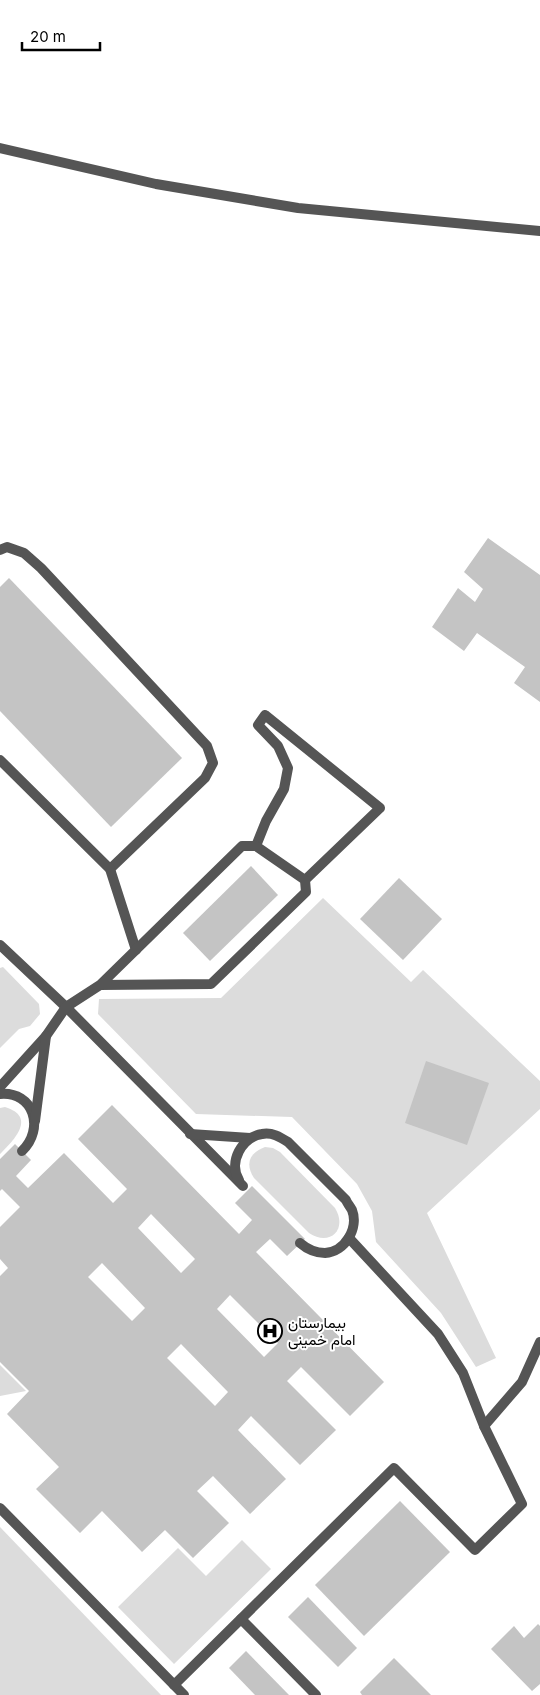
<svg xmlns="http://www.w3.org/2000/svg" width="540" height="1695" viewBox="0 0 540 1695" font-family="Inter,Vazirmatn,sans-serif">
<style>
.green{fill:#dcdcdc}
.building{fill:#c4c4c4;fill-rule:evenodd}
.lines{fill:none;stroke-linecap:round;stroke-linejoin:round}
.service{stroke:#555;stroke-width:10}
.minor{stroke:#555;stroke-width:10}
.labels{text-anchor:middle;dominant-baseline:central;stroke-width:4;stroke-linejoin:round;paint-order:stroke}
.poi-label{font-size:15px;fill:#000;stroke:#fff;text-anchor:start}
</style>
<rect width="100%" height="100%" fill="#fff"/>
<!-- green -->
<g class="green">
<path d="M323,898L411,982L423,970L540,1081V1109L427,1213L496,1358L476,1367L441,1313L376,1242L372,1211L357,1184L292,1117L196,1114L98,1014L99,999L221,998Z"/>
<path d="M3,967L39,1004L40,1014L30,1026L19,1029L0,1048V968Z"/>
<path d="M5,1107C37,1117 14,1140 0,1154V1108Z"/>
<path d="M265,1147L273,1148L280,1152L335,1208C348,1229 330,1247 309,1233L254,1178C245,1164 249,1153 265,1147Z"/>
<path d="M0,1365L26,1391L0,1396Z"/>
<path d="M0,1527L161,1695H0Z"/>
<path d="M242,1540L271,1569L174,1664L118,1607L178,1548L206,1576Z"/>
</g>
<!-- building -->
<g class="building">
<path d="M488,538L540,575V702L514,683L525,667L477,633L464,651L432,627L458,588L475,602L483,589L464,572Z"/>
<path d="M9,578L182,758L111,827L0,711V587Z"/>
<path d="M251,866L278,895L210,961L183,933Z"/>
<path d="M399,878L442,919L403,960L360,919Z"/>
<path d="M426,1061L489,1083L467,1145L405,1123Z"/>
<path d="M112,1105L239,1234L252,1220L235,1203L252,1186L305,1239L287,1256L270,1239L256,1252L384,1382L350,1416L301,1367L287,1381L336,1430L300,1465L251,1416L238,1430L286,1479L250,1514L213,1476L197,1491L229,1523L193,1558L165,1530L142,1552L102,1511L80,1533L36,1489L59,1467L7,1414L29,1391L0,1362V1276L8,1268L0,1259V1227L20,1207L2,1189L0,1191V1159L15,1144L31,1160L16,1176L28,1188L64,1153L113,1203L127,1189L78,1139ZM151,1214L195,1259L181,1273L138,1228ZM102,1263L145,1308L132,1321L88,1277ZM230,1295L278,1343L264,1357L217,1309ZM181,1344L228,1392L215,1406L167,1358Z"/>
<path d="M400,1501L450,1552L364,1636L315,1585Z"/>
<path d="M308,1597L357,1648L338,1667L288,1617Z"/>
<path d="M538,1624L540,1626V1684L532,1691L491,1649L514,1626L524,1638Z"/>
<path d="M246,1651L289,1695H255L229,1668Z"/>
<path d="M394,1658L431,1695H362L360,1692Z"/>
</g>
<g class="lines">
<!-- service -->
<g class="service">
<path d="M0,550L7,547L24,553L41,568L207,746L213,763L205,778L110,869"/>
<path d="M0,760L110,869L136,950"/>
<path d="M256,846L266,821L284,789L288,768L278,746L258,725L265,715L380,808L305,880"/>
<path d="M0,945L66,1007L243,1186"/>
<path d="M0,1087L46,1036L66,1007L100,985L242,846H256L305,880L306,892L211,984L100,985"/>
<path d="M0,1094C34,1091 45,1129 22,1151"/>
<path d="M35,1121L46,1036"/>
<path d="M190,1134L250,1138"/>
<path d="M239,1180C228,1162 242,1137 262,1134C272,1132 280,1137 288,1142L346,1200C347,1203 350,1206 352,1210C359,1228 345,1252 325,1253C315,1253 307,1249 300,1243"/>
<path d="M484,1426L522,1382L540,1342"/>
<path d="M0,1508L184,1695"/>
<path d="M241,1619L316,1695"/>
<path d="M174,1685L394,1468L475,1550L522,1504L484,1426L463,1373L438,1334L349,1238"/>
</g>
<!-- minor -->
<path class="minor" d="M0,148L156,184L298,208L540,231"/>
</g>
<!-- icons -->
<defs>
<symbol id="hospital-ring" viewBox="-11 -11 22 22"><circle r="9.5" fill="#fff" stroke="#000" stroke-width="1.5"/><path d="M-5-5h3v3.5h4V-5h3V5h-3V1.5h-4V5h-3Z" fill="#000"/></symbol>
</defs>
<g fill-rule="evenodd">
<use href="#hospital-ring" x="256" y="1317" width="28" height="28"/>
</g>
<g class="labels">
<!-- poi labels -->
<g class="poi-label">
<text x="288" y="1322">بیمارستان<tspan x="288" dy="17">امام خمینی</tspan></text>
</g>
</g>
<!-- scale -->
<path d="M22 42v8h78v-8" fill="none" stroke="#000000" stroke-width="2.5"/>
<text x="30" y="42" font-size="15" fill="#000000" stroke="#ffffff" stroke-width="4" paint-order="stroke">20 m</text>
</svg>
